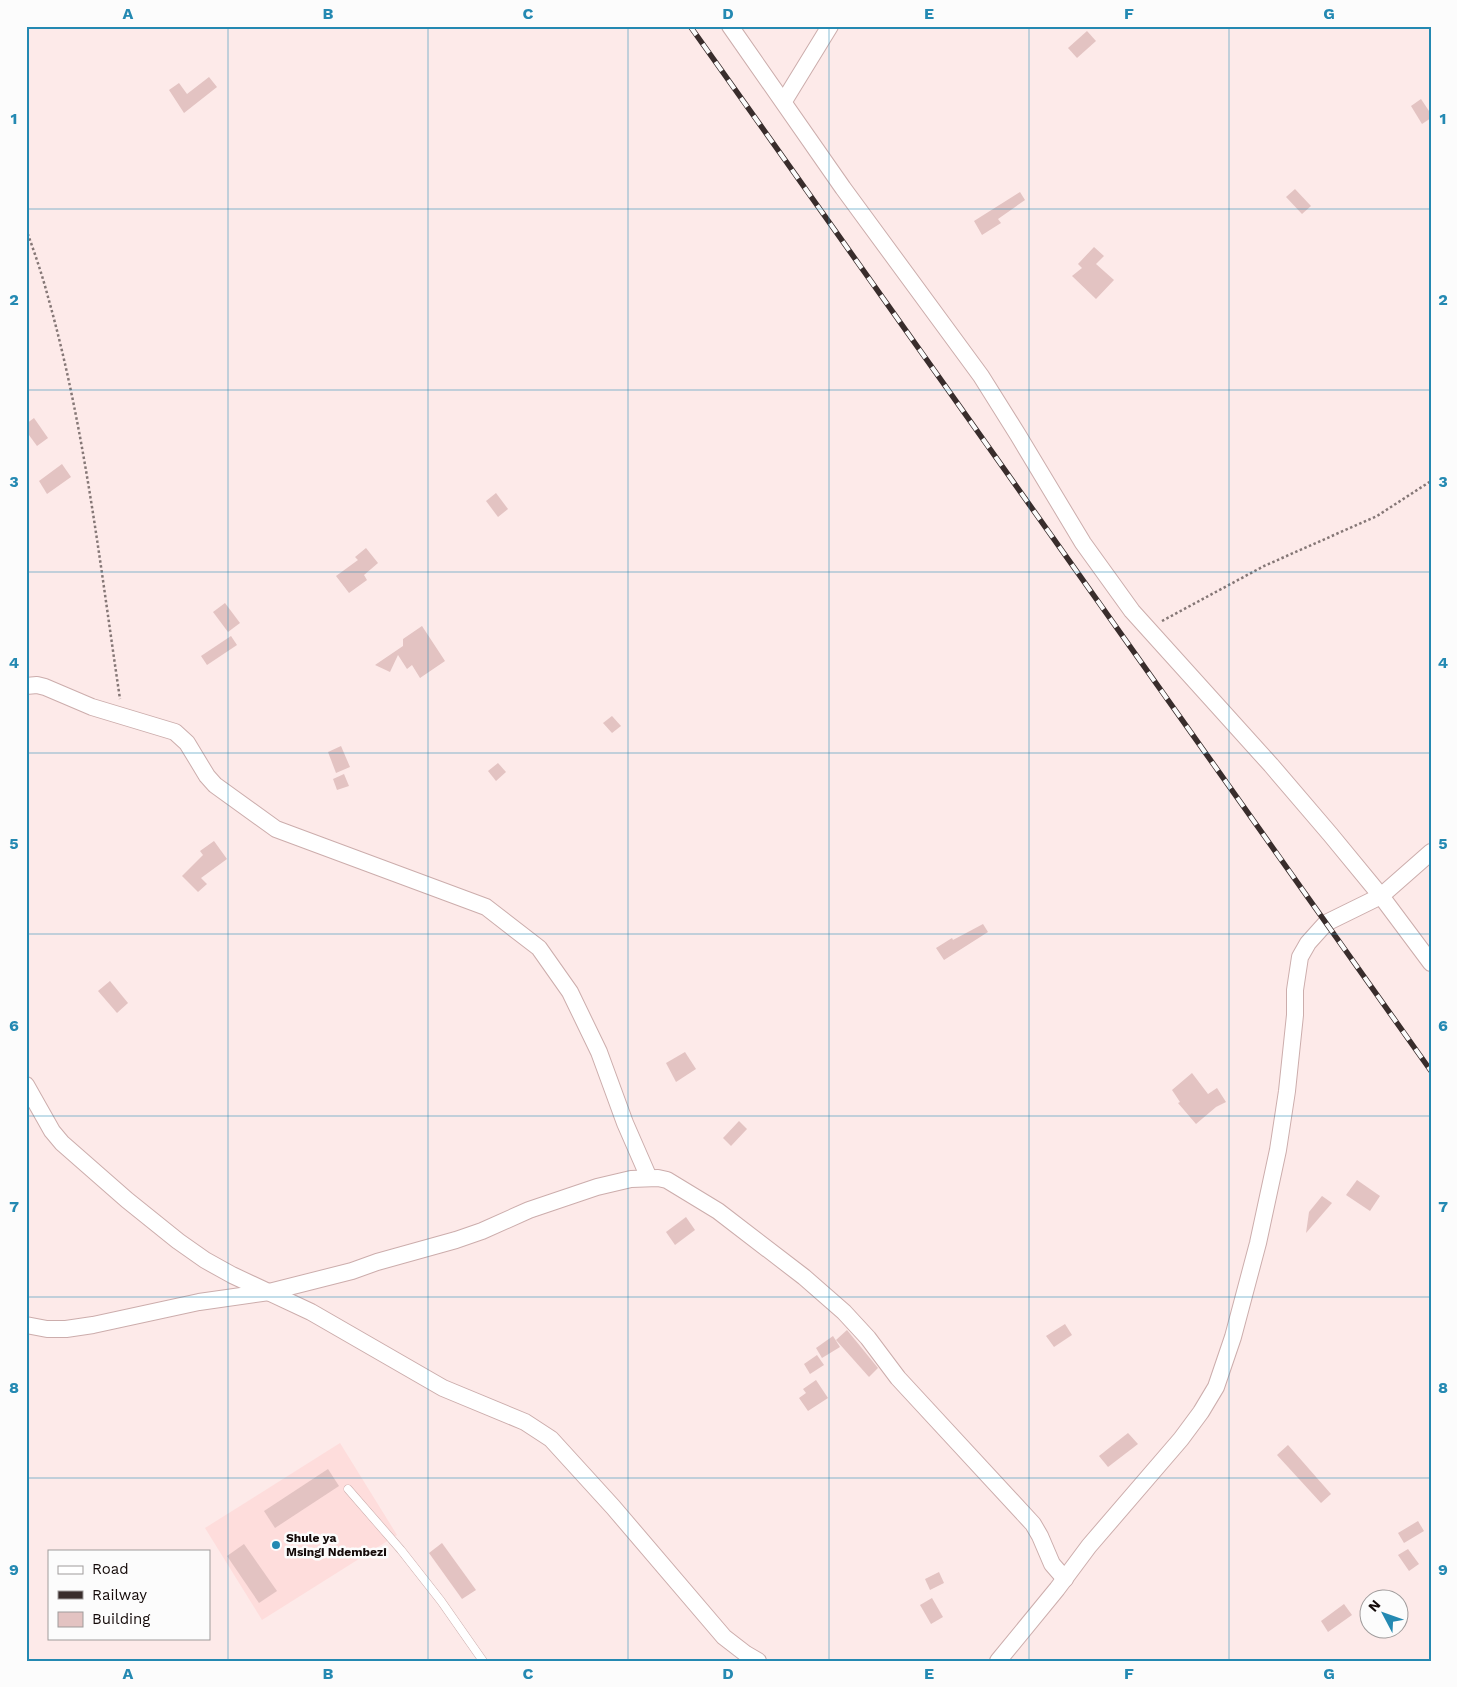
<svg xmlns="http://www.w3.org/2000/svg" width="1457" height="1687" viewBox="0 0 1457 1687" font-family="'Work Sans',sans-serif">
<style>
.built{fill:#fedddc}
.building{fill:#e3c3c2}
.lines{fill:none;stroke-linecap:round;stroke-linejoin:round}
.lane-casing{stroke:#ccadac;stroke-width:9}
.street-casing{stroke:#ccadac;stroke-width:18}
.path{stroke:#857776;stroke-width:2.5;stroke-dasharray:2.5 2.5;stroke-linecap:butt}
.lane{stroke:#fff;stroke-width:8}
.street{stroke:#fff;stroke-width:16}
.rail-casing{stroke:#392d2c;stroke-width:5.5}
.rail{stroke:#fcfcfc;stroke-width:4;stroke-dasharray:11;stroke-linecap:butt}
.grid{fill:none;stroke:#2489b2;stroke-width:1;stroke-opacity:0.55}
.poi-dot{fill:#2489b2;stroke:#fcfcfc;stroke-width:2}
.labels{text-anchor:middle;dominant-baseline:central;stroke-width:5;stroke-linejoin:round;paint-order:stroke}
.poi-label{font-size:12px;font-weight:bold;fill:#140a09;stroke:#fcfcfc;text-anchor:start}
.neatline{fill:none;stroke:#2489b2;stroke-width:2}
.grid-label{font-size:16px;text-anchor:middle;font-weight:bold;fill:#2489b2}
</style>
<rect width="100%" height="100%" fill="#fdeae9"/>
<!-- built -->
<path class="built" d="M340,1443L397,1535L262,1620L205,1528Z"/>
<!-- building -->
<g class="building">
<path d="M1087,31L1096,41L1077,58L1068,48Z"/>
<path d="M209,77L217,87L184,113L169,90L179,83L187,94Z"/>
<path d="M1421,99L1431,114V118L1422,124L1411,106Z"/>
<path d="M1295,189L1311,206L1302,214L1286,197Z"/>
<path d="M1020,192L1025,200L998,219L1001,223L982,235L974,221Z"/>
<path d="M1094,247L1104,256L1096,264L1114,280L1096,299L1072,276L1082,268L1078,264Z"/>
<path d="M34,418L48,438L37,446L26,431V424Z"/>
<path d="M62,464L71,477L47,494L39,481Z"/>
<path d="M496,493L508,509L498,517L486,501Z"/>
<path d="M366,548L378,563L364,575L367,580L349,593L336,576L358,560L355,557Z"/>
<path d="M225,603L240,623L228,632L213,612Z"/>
<path d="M422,626L445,661L420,678L412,665L407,669L398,655L390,672L375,665L403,646V639Z"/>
<path d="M231,636L237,645L207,665L201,656Z"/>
<path d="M612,716L621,726L612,733L603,723Z"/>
<path d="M341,746L350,767L336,773L328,752Z"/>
<path d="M498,763L506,772L496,781L488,771Z"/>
<path d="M344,774L349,786L337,790L333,779Z"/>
<path d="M214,841L227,859L201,878L207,884L198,892L182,876L203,855L200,851Z"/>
<path d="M983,924L988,932L944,960L936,948L952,938L953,940Z"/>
<path d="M110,981L128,1003L117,1013L98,991Z"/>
<path d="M685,1052L696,1069L676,1082L666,1063Z"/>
<path d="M1192,1073L1208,1094L1217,1088L1226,1102L1216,1107L1196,1124L1178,1103L1180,1102L1172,1090Z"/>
<path d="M739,1121L747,1129L731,1146L723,1138Z"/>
<path d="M1357,1180L1380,1196L1370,1211L1346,1195Z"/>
<path d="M1322,1196L1332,1203L1306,1233L1309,1212Z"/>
<path d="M686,1217L695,1230L675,1245L666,1232Z"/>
<path d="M1065,1324L1072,1335L1054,1347L1046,1336Z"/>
<path d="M847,1330L878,1368L869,1377L836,1340Z"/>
<path d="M833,1336L840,1347L822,1358L816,1348Z"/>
<path d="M817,1355L824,1365L810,1374L804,1364Z"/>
<path d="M816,1380L828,1398L808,1411L799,1398L806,1393L803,1389Z"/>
<path d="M1128,1433L1138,1444L1108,1467L1099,1456Z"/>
<path d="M1288,1445L1331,1494L1321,1503L1277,1455Z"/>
<path d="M328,1469L339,1486L275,1528L264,1511Z"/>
<path d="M1418,1521L1424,1531L1404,1543L1398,1533Z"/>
<path d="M442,1543L476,1590L462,1599L429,1553Z"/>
<path d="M244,1544L277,1591L259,1603L227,1556Z"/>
<path d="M1408,1549L1419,1564L1409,1571L1398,1555Z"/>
<path d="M939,1572L944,1583L930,1590L925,1579Z"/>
<path d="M932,1598L943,1617L931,1624L920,1605Z"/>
<path d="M1344,1604L1352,1615L1328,1632L1321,1621Z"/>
</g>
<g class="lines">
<defs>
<path id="lane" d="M348,1489L401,1550L441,1601L483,1661"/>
<g id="street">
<path d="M730,26L843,188L981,376L1018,435L1083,543L1132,611L1271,765L1330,834L1381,896L1431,963"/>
<path d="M784,101L830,26"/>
<path d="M26,686L37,685L45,687L92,707L175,732L187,743L207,776L215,785L276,829L486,907L539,948L570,992L599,1052L625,1123L649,1178"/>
<path d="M26,1085L52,1131L62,1143L127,1200L178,1241L205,1260L232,1275L311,1312L443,1388L525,1422L551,1439L613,1507L724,1637L746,1654L758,1661"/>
<path d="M26,1325L47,1329H66L93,1325L199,1302L269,1292L352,1271L377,1262L456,1240L482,1231L529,1210L597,1187L631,1179L658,1178L667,1180L718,1211L804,1277L844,1312L868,1338L898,1378L1033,1524L1040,1536L1052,1564L1065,1579"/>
<path d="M998,1661L1057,1589L1089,1546L1181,1439L1201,1412L1216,1387L1233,1337L1258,1243L1278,1150L1287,1091L1295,1015V990L1300,957L1308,943L1326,923L1381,896L1431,852"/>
</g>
</defs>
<!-- lane casing -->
<use href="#lane" class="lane-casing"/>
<!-- street casing -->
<use href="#street" class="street-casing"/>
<!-- path -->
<g class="path">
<path d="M26,229C34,251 42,274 48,297C85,428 100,565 120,699"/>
<path d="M1162,621L1264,566L1377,516L1431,481"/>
</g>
<!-- lane -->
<use href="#lane" class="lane"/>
<!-- street -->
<use href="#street" class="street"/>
<defs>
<path id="rail" d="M690,26L1431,1071"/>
</defs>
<!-- rail casing -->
<use href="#rail" class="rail-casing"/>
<!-- rail -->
<use href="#rail" class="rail"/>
</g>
<!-- grid -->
<path class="grid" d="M228,26V1661M428,26V1661M628,26V1661M829,26V1661M1029,26V1661M1229,26V1661M26,209H1431M26,390H1431M26,572H1431M26,753H1431M26,934H1431M26,1116H1431M26,1297H1431M26,1478H1431"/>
<!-- markers -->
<circle class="poi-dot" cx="276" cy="1545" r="5"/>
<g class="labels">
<!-- poi labels -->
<g class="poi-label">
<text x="286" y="1538">Shule ya<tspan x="286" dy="14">Msingi Ndembezi</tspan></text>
</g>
</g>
<!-- border -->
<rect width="1457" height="1687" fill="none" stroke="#fcfcfc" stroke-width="55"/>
<!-- legend -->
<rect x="48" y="1550" width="162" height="90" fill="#fcfcfc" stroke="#9f9b9b"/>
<rect x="58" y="1566" width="25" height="8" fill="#ffffff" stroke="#9f9b9b"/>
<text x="92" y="1574" font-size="15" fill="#140a09">Road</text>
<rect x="58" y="1591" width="25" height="8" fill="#392d2c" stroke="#9f9b9b"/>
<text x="92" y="1600" font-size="15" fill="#140a09">Railway</text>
<rect x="58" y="1612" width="25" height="15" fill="#e3c3c2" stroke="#9f9b9b"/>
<text x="92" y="1624" font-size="15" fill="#140a09">Building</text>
<!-- north arrow -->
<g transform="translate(1384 1614) rotate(311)"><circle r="24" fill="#fcfcfc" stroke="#9f9b9b"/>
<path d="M0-4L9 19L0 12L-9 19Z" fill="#2489b2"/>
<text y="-8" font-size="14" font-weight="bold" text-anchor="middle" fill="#140a09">N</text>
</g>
<rect x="28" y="28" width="1402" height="1632" class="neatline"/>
<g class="grid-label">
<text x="128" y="19">A</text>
<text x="328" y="19">B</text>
<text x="528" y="19">C</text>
<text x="728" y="19">D</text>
<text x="929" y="19">E</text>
<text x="1129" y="19">F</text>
<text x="1329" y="19">G</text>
<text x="14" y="124">1</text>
<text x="1443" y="124">1</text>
<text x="14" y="305">2</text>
<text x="1443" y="305">2</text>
<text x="14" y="487">3</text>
<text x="1443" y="487">3</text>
<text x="14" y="668">4</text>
<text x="1443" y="668">4</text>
<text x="14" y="849">5</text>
<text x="1443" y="849">5</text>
<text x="14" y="1031">6</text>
<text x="1443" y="1031">6</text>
<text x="14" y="1212">7</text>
<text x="1443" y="1212">7</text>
<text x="14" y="1393">8</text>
<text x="1443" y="1393">8</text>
<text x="14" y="1575">9</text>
<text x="1443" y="1575">9</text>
<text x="128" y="1679">A</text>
<text x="328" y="1679">B</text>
<text x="528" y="1679">C</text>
<text x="728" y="1679">D</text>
<text x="929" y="1679">E</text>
<text x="1129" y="1679">F</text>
<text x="1329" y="1679">G</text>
</g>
</svg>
